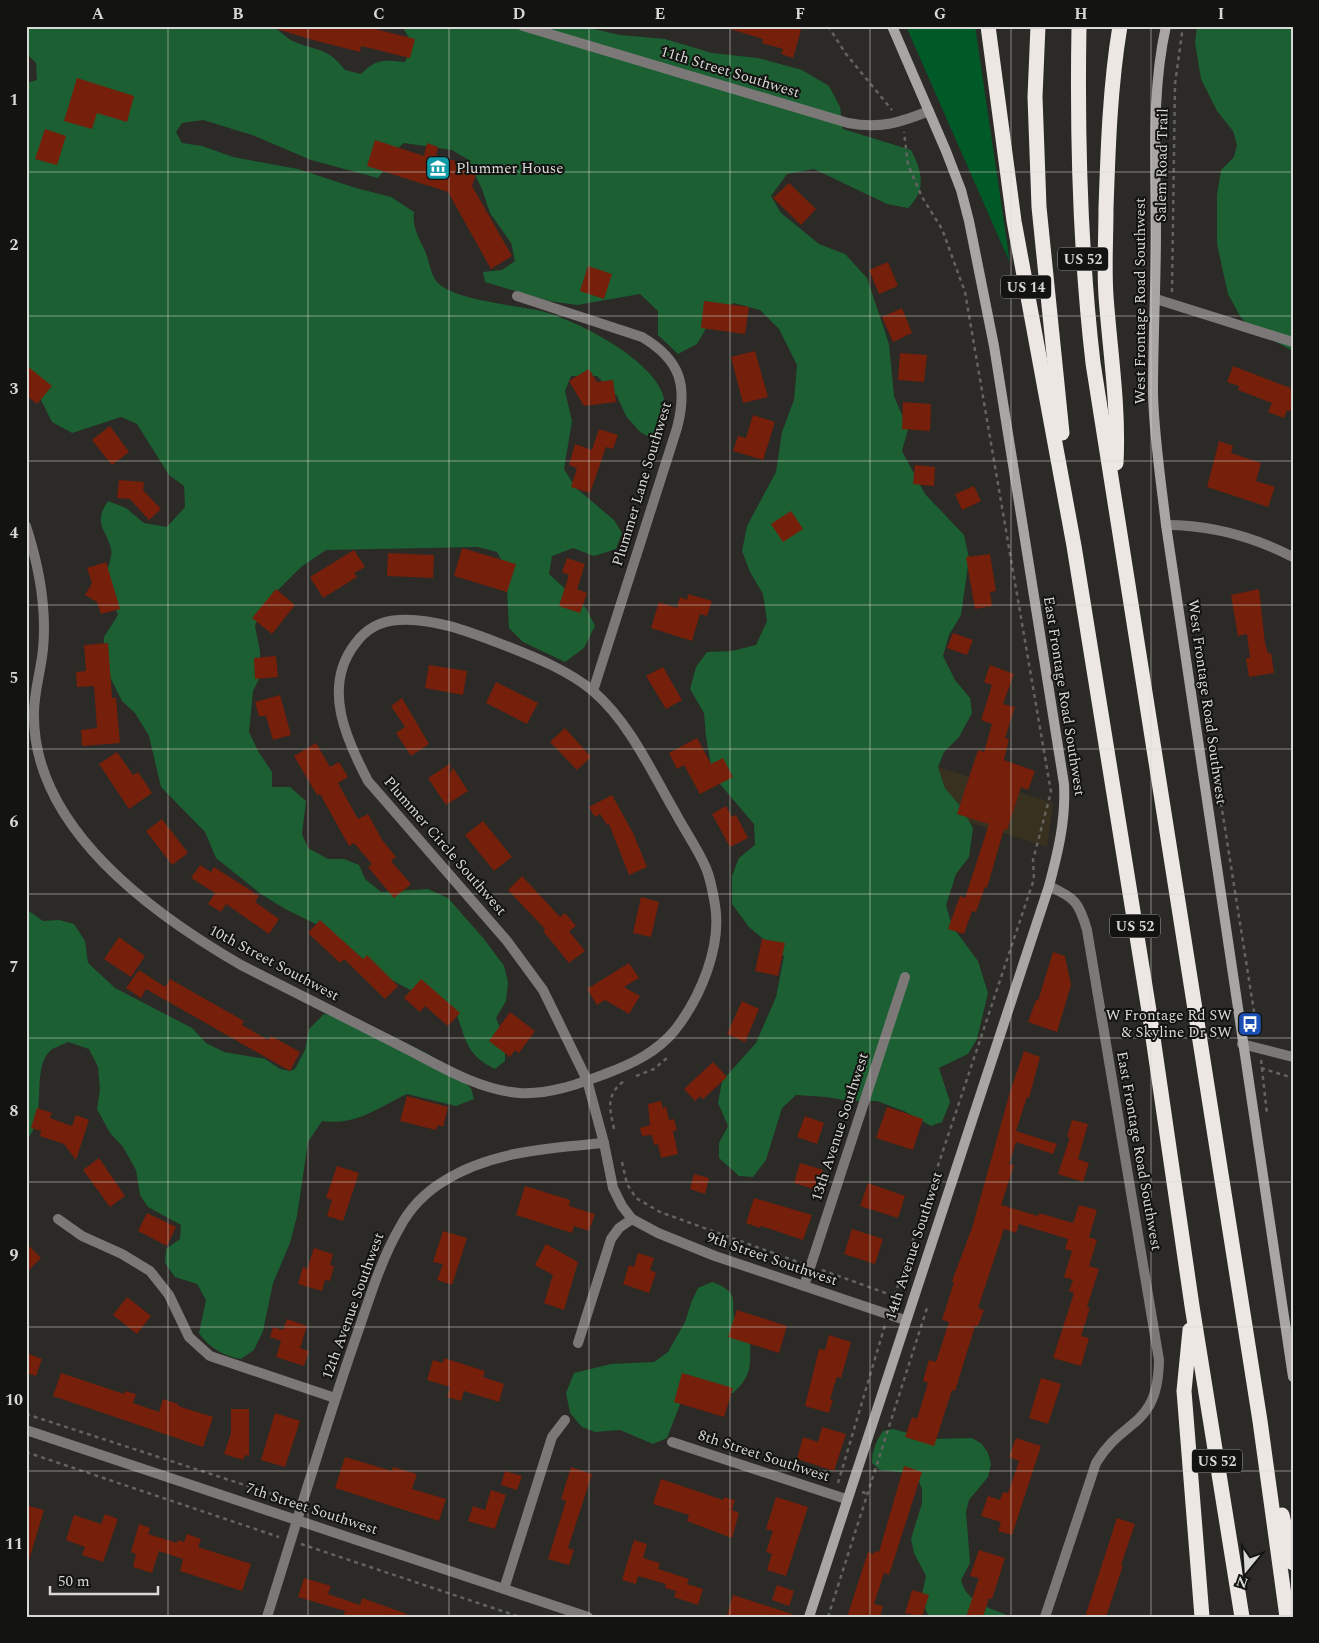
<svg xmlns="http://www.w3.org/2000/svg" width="1319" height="1643" viewBox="0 0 1319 1643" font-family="Spectral,serif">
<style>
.industrial{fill:#393120}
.green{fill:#005a27}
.forest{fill:#1b5f32}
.building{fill:#761f0a}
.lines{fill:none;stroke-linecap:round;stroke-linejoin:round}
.path{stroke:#63635f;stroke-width:2.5;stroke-dasharray:4 4;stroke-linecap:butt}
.street{stroke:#7b7877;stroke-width:10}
.secondary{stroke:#a8a5a3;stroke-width:10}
.highway{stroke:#ece7e3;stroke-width:15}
.grid{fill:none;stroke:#d8d8d5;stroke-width:1;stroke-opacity:0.55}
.labels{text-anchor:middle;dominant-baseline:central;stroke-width:4;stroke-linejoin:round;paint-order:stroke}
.shield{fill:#131311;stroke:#9d9d9a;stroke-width:1}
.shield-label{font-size:14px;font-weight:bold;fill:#d8d8d5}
.street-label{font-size:15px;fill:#d8d8d5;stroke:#131311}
.poi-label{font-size:15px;fill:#d8d8d5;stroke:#131311;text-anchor:start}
.neatline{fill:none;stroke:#d8d8d5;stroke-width:2}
.grid-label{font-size:16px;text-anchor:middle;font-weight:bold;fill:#d8d8d5}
</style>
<rect width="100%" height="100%" fill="#2b2a26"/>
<!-- industrial -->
<path class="industrial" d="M938,767L1053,803L1047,847L969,822L961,807L945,788Z"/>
<!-- green -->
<path class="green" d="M906,26H975L1010,263Z"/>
<!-- forest -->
<g class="forest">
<path d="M26,26H273C280,31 287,39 295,42C319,52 327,47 345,70L361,74C376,58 385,60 405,62L413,45L402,26H581L620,35L665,39L712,53L758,58L802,70L829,86L840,107L843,129L911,150C922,171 927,190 908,208L887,204L814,169L787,174L771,196L781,213L819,244L845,254L867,278L889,344L894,396L908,429L902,451L925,494L964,535L969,558L961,615L949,635L943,656L955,680L970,698L972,713L959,737L944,752L938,767L945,788L961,807L973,828L969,857L956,874L946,905L952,926L978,961L988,993L977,1039L968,1054L939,1068L950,1102L942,1122L931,1126L904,1111L877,1101H850L826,1097L796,1095L782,1108L766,1160L753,1177L739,1176L719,1158V1143L728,1126L718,1103L722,1081L756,1043L776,997L784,956L749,927L732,904V876L739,858L755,845L754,824L713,776L706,737L704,713L690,689L696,667L707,652L732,651L756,645L767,621L763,594L750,572L742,551L747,526L776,472L782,432L794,400L797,365L779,329L760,310L734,303L712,318L697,344L678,354L658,335V311L640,294L577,305L549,301L485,282L483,272L502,270L515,261L511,243L490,213L482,189L467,159L452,150L404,143C391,152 388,165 378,178L311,160L252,135L203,120L182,123L176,132L182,143L202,146L233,157L298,169L356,188L391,197L414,212C412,227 419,238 425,251C429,260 431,277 438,283C455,300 513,305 537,310C573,318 647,356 662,392C666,401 664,416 664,426L653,439L640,432L626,416L617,396L597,376H571L565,391L572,421L564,469L576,488L614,520L622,533L616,549L594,556L573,548L552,556L549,574L586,608L595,626L584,648L565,662L523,642L509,628L506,569L497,552L478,547L326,550L301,567L263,605L255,626L260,651V677L253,691L249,732L258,751L272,772V787H290L306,801L302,834L308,848L328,859H344L359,865L365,879L381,892L428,889L448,898L484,939L504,966L508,982L506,1001L496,1018L505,1040V1061L495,1069C468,1056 466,1042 457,1015L388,978L316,924L285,909L261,894L216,858L205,832L161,787L149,736L135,713L122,701L111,679L103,657L104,637L118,615C113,601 107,587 107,572C108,565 113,556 111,549C107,530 92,524 108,501L126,508L144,523L167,527L185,507L184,486L169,475L137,424L121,417L72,433L52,422L26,370V83L37,80L36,63L26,53Z"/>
<path d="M1197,26H1293V351L1250,328L1240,316L1228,294L1217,244V195L1221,170L1234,157L1237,145L1233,131L1217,111L1201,79L1195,43Z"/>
<path d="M26,909L43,921L59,920L74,924L85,941L88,963L115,988L192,1028L206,1043L224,1052L265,1059L280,1069L290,1071L295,1069L305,1050L309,1029L324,1014L360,1020L430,1055L471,1088L474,1099L456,1106L407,1094C377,1108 356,1126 322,1121L308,1142L297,1216L290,1243L273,1283L263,1331L254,1350L241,1359C224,1356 209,1348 199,1333L206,1300L197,1284L175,1277L165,1263L166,1249L180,1239L181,1225L148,1207L140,1195L136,1170L123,1147L110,1133L97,1109L100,1090L98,1067L89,1049L68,1042C63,1045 54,1047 50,1051C30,1070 49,1119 26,1140Z"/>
<path d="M712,1282C745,1294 727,1304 737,1327C739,1333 746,1338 750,1342C751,1366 751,1377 733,1393L684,1394L667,1438L653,1444L620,1430L595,1432L582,1427L570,1413L566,1393L574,1373L611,1364L654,1362L668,1352L685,1322L691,1303L698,1288Z"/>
<path d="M893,1429L931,1439L972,1438L982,1444L988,1453L991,1464L988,1477L969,1500L966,1512L970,1563L961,1580C966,1603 992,1609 1012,1617H929L921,1599L926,1576L914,1553L911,1539L922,1503V1489L916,1474L880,1470L872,1463C872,1451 876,1441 883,1431Z"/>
</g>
<!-- building -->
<g class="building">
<path d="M277,26H363L415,39L410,58L361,46L360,52L313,40L277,29Z"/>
<path d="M730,26H788L801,30L793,58L781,54L783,49L762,43L763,39L730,29Z"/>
<path d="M77,78L134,96L127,122L97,113L92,129L64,121Z"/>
<path d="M45,129L66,136L57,165L35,159Z"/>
<path d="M375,140L424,156L427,143L438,147L436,155L478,168L472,186L512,256L491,269L448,192L367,166Z"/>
<path d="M789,183L816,209L801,225L773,198Z"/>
<path d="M888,262L898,286L879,294L869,270Z"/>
<path d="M588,266L612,274L604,299L580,291Z"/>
<path d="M704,301L749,307L745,334L701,328Z"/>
<path d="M902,308L912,333L893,342L882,317Z"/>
<path d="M755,351L768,397L743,403L731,357Z"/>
<path d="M900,353L927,355L924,382L898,380Z"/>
<path d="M26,365L52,386L37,404L26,395Z"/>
<path d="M1233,366L1293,389V412L1287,410L1284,418L1268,412L1272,403L1238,390L1239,386L1227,382Z"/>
<path d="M589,369L597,382L613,380L616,402L584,406L569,381Z"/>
<path d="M903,402L931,404L930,431L902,429Z"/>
<path d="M753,415L775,422L763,460L733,451L738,436L746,438Z"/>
<path d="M110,426L129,452L112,465L92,440Z"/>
<path d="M599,429L618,435L613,449L606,447L590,493L571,487L577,468L569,465L575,444L592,450Z"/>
<path d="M1219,441L1233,446L1231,453L1261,463L1256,481L1275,487L1268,507L1207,487Z"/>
<path d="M915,465L935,467L934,486L913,484Z"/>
<path d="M119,480L144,482L143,490L161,509L149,520L130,499L117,498Z"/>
<path d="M974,486L981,501L962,510L955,494Z"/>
<path d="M791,511L803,529L783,542L771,524Z"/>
<path d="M462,548L516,564L507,592L454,576Z"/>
<path d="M354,550L365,567L354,573L357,577L323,598L310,577Z"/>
<path d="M388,553L434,555L433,578L387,576Z"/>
<path d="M990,554L996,591L990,592L992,606L975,609L966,557Z"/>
<path d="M567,558L585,564L577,589L587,593L580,613L559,606L569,575L562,572Z"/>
<path d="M106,562L120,609L101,614L97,602L85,595L92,583L87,568Z"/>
<path d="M276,589L295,605L272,634L252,618Z"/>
<path d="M1259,589L1265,643L1268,653H1271L1274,673L1249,677L1246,658H1250L1247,634L1238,636L1231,595Z"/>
<path d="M688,594L712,601L707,616L700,614L692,641L651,628L659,602L677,608L680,597L687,600Z"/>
<path d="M953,633L973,640L967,655L947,648Z"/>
<path d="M108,643L112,698H116L120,743L82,746L81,730L97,728L94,686L77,687L76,672L86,671L84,645Z"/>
<path d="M276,656L278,677L255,679L254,658Z"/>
<path d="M429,665L467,671L463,695L425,688Z"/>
<path d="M990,665L1014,674L1003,704L1015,707L1005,738L1009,739L1004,760L1035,771L1028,790L1021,787L1007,830L1004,829L987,888L985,887L976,912L972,911L964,934L948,929L960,896L965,898L989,824L957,814L978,750L984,752L992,724L981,720L992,685L984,682Z"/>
<path d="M663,667L682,700L666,709L646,676Z"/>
<path d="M496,682L538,703L527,724L486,703Z"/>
<path d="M280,695L291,735L273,740L266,716H259L255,702Z"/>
<path d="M402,698L429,744L411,756L396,733L405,727L391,706Z"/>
<path d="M565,728L591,757L577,770L550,742Z"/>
<path d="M697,738L711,764L723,758L733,777L700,794L684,765L677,769L669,753Z"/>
<path d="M316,743L330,767L339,762L348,777L338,783L358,819L368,814L382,840L396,857L391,861L411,884L394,898L368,867L372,864L354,843L349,846L320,794L317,795L294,756Z"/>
<path d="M117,752L133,775L138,772L152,793L129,809L99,764Z"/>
<path d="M451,763L449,775L453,768L468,791L446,805L428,778Z"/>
<path d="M612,795L633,833L647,867L629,875L609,824L607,825L600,814L595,817L589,807Z"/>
<path d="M726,806L732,817L736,815L748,838L730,847L712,814Z"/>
<path d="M162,819L188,853L172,865L146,831Z"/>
<path d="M483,821L512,857L494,871L465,835Z"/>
<path d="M200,865L211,872L214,867L259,896L255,902L279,919L269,934L226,904L221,912L208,904L215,893L191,878Z"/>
<path d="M522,876L560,917L565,913L576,926L569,931L585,951L569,963L543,931L545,929L508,890Z"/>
<path d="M641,897L659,902L651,937L633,933Z"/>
<path d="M320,920L363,959L367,955L398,986L385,999L344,959L340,963L308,933Z"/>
<path d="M119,937L145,956L131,977L104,959Z"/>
<path d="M762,939L785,943L778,976L755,971Z"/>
<path d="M1053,952L1065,956L1071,985L1057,1032L1028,1022L1036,1000L1038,1001Z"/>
<path d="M629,963L639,978L624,987L640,996L629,1014L605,1000L597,1005L587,989Z"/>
<path d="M139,970L165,987L170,979L244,1021L242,1025L268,1040L271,1036L300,1052L290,1071L146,989L141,998L126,988Z"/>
<path d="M421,979L460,1013L448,1026L425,1006L420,1012L404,998Z"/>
<path d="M742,1001L759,1009L745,1042L727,1034Z"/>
<path d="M510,1012L535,1031L519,1053L515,1050L510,1057L489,1041Z"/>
<path d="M1024,1051L1040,1057L1029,1098L1027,1097L1016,1131L1057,1144L1053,1154L1016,1142L1009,1164L1014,1165L1001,1205L1038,1216L1039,1213L1073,1223L1079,1205L1097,1210L1089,1237L1097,1240L1089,1266L1099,1269L1087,1307L1090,1308L1081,1336L1089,1338L1081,1366L1053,1358L1074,1293L1069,1291L1073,1280L1064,1277L1072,1251L1065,1249L1068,1239L1019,1224L1016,1233L1004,1229L978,1308L984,1310L978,1326H975L955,1391L952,1390L934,1446L905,1437L912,1417L917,1419L928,1383L923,1381L929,1360L936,1362L949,1322L942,1320L954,1282L952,1281L972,1228L1010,1092Z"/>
<path d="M713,1062L727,1077L703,1099L700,1096L695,1101L684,1089Z"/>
<path d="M407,1096L448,1107L443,1127L438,1125L436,1130L400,1121Z"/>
<path d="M661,1101L663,1109L666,1106L669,1120L674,1119L677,1130L673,1131L678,1154L661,1158L658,1144L654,1145L652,1135L642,1136L640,1128L650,1125L648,1104Z"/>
<path d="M887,1107L923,1119L913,1150L876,1138Z"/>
<path d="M37,1108L52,1113L50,1118L72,1126L76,1115L89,1120L76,1160L64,1144L40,1136L41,1131L31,1128Z"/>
<path d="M805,1116L824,1123L817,1144L797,1137Z"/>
<path d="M1072,1120L1088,1124L1078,1159L1089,1163L1083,1182L1058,1174L1070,1137H1067Z"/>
<path d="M99,1158L125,1196L110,1207L83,1170Z"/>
<path d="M800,1163L823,1170L817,1190L794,1183Z"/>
<path d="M337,1166L359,1173L343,1221L327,1216L332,1200L326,1198Z"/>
<path d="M694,1174L709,1178L705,1194L690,1189Z"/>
<path d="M868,1183L905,1196L898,1218L860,1206Z"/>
<path d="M525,1186L570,1200L569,1206L595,1214L589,1231L574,1226L572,1233L516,1215Z"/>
<path d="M754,1198L812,1215L803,1240L761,1226L760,1228L746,1223Z"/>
<path d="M147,1213L176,1227L167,1246L138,1231Z"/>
<path d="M852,1229L883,1239L875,1264L844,1254Z"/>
<path d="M443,1231L467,1238L452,1285L437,1280L443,1264L433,1262Z"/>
<path d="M26,1243L41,1258L26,1273Z"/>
<path d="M546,1244L578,1262L564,1310L544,1303L553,1275L535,1265Z"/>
<path d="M314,1248L333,1254L330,1265L334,1266L330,1281L325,1280L322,1291L298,1284L303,1267L307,1269Z"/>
<path d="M638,1253L654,1258L650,1270L656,1273L649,1293L623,1284L629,1265L634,1267Z"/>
<path d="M127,1297L151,1316L137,1334L113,1315Z"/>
<path d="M737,1310L787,1326L779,1353L728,1337Z"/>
<path d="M287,1319L307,1326L300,1348L309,1351L304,1366L276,1357L281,1341L270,1337L273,1327L283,1330Z"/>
<path d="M829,1335L851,1342L841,1378L837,1377L830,1399L833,1400L829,1413L805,1406L819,1349L825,1350Z"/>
<path d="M26,1353L42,1359L36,1376L26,1373Z"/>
<path d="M444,1358L485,1371L483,1377L504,1384L499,1402L464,1391L461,1401L447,1397L450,1387L427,1380L433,1360L443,1363Z"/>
<path d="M61,1373L124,1394L125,1391L136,1394L133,1403L159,1412L163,1399L178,1404V1406L213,1417L203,1447L53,1396Z"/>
<path d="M682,1373L733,1388L724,1417L674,1402Z"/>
<path d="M1041,1378L1061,1384L1048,1424L1029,1418Z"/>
<path d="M231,1409H249V1456L245,1455L243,1460L224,1454L231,1433Z"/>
<path d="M275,1413L300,1421L285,1467L261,1460Z"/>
<path d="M822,1427L846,1434L834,1471L797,1459L803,1437L818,1442Z"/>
<path d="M1016,1438L1041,1446L1012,1535L998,1531L1001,1522L981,1516L988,1496L1000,1500L1003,1492L1008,1493L1019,1461L1009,1457Z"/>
<path d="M345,1457L392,1471L393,1467L417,1474L412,1489L446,1499L439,1521L335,1488Z"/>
<path d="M904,1466L922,1472L889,1575L884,1573L874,1604L883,1606L880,1617H847L868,1552L874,1554L875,1551L879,1552Z"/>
<path d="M571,1467L592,1474L568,1548L574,1550L569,1565L548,1559L566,1501L561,1499Z"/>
<path d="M505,1471L522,1476L517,1490L501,1485Z"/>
<path d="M661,1479L723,1500L724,1497L735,1500L732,1510L739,1513L732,1538L687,1521L689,1515L653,1504Z"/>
<path d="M491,1490L506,1495L495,1529L468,1521L473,1506L485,1510Z"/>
<path d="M776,1497L808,1507L786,1576L767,1570L772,1554L766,1552L773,1531L766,1529Z"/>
<path d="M26,1505L44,1510L29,1560L26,1559Z"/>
<path d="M105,1514L118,1519L103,1562L82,1555L85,1547L66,1540L74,1515L101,1524Z"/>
<path d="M1117,1518L1135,1524L1121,1565H1123L1106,1617H1085Z"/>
<path d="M139,1524L150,1528L148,1534L177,1543L178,1540L184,1542L187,1534L201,1539L198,1547L251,1564L242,1591L180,1571L183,1559L159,1551L152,1573L133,1567L136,1554L131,1552Z"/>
<path d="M634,1540L647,1544L643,1558L660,1563L658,1569L689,1579L687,1584L703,1589L698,1605L674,1597L676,1591L665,1588L666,1584L638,1576L636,1584L622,1580Z"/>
<path d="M979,1550L1005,1558L992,1599L989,1598L983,1617H966L979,1578L970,1576Z"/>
<path d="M304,1578L331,1586L328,1594L360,1605L362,1598L407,1614L406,1617H343L345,1611L298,1597Z"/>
<path d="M777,1585L794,1591L789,1606L772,1600Z"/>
<path d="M912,1590L929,1595L922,1617L905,1613Z"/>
<path d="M733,1595L792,1614L791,1617H733L727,1615Z"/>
</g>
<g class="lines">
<!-- path -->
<g class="path">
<path d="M828,26L846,54L892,110"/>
<path d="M1172,292L1175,84L1183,26"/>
<path d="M1221,803L1258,1037"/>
<path d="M1261,1060L1267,1114"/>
<path d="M1261,1068L1293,1078"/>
<path d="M636,1076L654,1069L667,1058"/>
<path d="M614,1129C610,1109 605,1095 624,1081"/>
<path d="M622,1162L627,1184L636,1198L660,1212L801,1263"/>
<path d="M822,1270L902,1299"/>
<path d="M892,1303L1034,879L1033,860L1051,792L965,292L942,229L922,197L908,165L904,132"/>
<path d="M26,1414L291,1500"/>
<path d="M26,1452L279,1537"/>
<path d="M838,1483L885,1325"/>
<path d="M862,1492L868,1494"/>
<path d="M301,1544L520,1617"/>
<path d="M828,1617L927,1308L924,1306"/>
</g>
<!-- street -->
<g class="street">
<path d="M523,26L848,123C880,129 899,123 929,111"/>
<path d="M517,296L642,337C681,360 688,386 677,428L593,691"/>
<path d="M1156,299L1293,342"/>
<path d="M1166,525C1212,525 1252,536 1293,557"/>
<path d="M26,526C39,566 47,607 43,649C41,671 34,691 34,713C32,828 153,914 241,965C294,992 348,1019 401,1046C437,1064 477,1090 519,1093C549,1095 578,1084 605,1074C632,1064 657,1052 675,1030C700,998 722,947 715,905C713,893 711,880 706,868C698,849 685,831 675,812C651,771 630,723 593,691C569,671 537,658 509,647C475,634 434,617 398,620C380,621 365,630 355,644C322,687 346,739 368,781L507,941L543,990L587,1080L604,1143L613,1188L622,1206L632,1219L658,1233L715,1256L905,1320"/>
<path d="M1242,1044L1293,1057"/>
<path d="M58,1219L82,1236L122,1254L150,1271L169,1295L189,1337L210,1356L335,1398"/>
<path d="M804,1286L905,977"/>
<path d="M578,1343L611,1239L619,1228L632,1219"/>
<path d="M26,1430L588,1617"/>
<path d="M672,1442L846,1499"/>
<path d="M504,1589L552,1437L565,1420"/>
<path d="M267,1617C296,1525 323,1433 354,1343C368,1304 379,1263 400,1227C410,1208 426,1192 444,1181C491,1151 551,1148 604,1143"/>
<path d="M1045,1617L1096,1463C1123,1417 1158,1429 1159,1360L1087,930C1079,902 1075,898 1049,886"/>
</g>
<!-- secondary -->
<g class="secondary">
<path d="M1166,26C1151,93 1156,162 1156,230C1156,284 1153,339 1153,393C1154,437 1161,481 1166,525L1293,1377"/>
<path d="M809,1617L1049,886C1058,852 1066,820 1064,784L994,346L969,221L961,190L946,151L892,26"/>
</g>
<!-- highway -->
<g class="highway">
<path d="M988,26L1014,221L1074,546L1150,1017L1192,1306L1242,1617"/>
<path d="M1038,26L1035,97L1039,207L1062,433"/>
<path d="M1079,26C1077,139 1080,251 1093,363L1260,1421L1287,1617"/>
<path d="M1116,463C1119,407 1110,352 1106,296C1104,267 1106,238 1106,209C1108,148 1110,86 1120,26"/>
<path d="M1190,1330L1184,1391L1202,1617"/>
<path d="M1282,1515L1293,1563"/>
</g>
</g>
<!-- grid -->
<path class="grid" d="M168,26V1617M308,26V1617M449,26V1617M589,26V1617M730,26V1617M870,26V1617M1011,26V1617M1151,26V1617M26,172H1293M26,316H1293M26,461H1293M26,605H1293M26,749H1293M26,894H1293M26,1038H1293M26,1182H1293M26,1327H1293M26,1471H1293"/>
<!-- icons -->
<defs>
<symbol id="museum-square" viewBox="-11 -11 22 22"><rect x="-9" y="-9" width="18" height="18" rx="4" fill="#0f9aa8" stroke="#131311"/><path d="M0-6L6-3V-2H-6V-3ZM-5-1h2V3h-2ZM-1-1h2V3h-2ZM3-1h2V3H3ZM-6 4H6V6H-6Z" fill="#fff"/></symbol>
<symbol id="bus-square" viewBox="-11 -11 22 22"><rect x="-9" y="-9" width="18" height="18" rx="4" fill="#1a4fb4" stroke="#131311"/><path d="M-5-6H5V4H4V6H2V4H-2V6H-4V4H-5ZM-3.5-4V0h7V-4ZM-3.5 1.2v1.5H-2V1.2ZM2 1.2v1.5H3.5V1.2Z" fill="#fff"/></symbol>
</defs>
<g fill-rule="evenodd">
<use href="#museum-square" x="424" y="154" width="28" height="28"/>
<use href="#bus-square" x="1236" y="1010" width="28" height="28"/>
</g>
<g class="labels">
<!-- shield labels -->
<g class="shield">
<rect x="1058" y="247.5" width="50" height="23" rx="4"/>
<rect x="1001" y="275.5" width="50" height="23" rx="4"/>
<rect x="1110" y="914.5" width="50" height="23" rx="4"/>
<rect x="1192" y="1449.5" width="50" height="23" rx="4"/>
</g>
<g class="shield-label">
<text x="1083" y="259">US 52</text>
<text x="1026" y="287">US 14</text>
<text x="1135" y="926">US 52</text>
<text x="1217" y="1461">US 52</text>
</g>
<!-- street labels -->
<g class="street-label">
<text transform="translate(730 72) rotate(17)">11th Street Southwest</text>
<text transform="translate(1162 165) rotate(-89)">Salem Road Trail</text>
<text transform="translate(1140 301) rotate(-90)">West Frontage Road Southwest</text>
<text transform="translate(642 484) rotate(-73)">Plummer Lane Southwest</text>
<text transform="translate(1064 696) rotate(81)">East Frontage Road Southwest</text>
<text transform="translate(1207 702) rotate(82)">West Frontage Road Southwest</text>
<text transform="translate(445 846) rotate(49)">Plummer Circle Southwest</text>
<text transform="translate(274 963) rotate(28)">10th Street Southwest</text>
<text transform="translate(840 1127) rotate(-72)">13th Avenue Southwest</text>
<text transform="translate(1139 1151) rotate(80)">East Frontage Road Southwest</text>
<text transform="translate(914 1246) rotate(-72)">14th Avenue Southwest</text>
<text transform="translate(772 1259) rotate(19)">9th Street Southwest</text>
<text transform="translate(353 1306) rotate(-70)">12th Avenue Southwest</text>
<text transform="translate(764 1456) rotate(18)">8th Street Southwest</text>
<text transform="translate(312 1509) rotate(18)">7th Street Southwest</text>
</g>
<!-- poi labels -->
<g class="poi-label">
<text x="456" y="168">Plummer House</text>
<text x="1232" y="1015" text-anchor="end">W Frontage Rd SW<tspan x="1232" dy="17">&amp; Skyline Dr SW</tspan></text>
</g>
</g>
<!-- border -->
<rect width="1319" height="1643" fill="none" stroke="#131311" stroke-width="55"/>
<!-- north arrow -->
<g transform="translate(1246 1570) rotate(198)" stroke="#131311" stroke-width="4" paint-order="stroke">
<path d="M0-4L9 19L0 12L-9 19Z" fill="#d8d8d5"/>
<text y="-8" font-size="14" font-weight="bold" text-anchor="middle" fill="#d8d8d5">N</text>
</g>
<!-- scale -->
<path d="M50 1586v8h108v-8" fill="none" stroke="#d8d8d5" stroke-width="2.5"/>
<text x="58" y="1586" font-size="15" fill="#d8d8d5" stroke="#131311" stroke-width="4" paint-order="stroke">50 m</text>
<rect x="28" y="28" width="1264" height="1588" class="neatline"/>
<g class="grid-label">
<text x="98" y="19">A</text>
<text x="238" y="19">B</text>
<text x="379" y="19">C</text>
<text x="519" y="19">D</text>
<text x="660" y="19">E</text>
<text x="800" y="19">F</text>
<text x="940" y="19">G</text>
<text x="1081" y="19">H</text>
<text x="1221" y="19">I</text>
<text x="14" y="105">1</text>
<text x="14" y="250">2</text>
<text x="14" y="394">3</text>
<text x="14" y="538">4</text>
<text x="14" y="683">5</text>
<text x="14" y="827">6</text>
<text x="14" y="972">7</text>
<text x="14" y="1116">8</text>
<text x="14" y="1260">9</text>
<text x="14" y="1405">10</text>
<text x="14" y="1549">11</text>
</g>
</svg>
